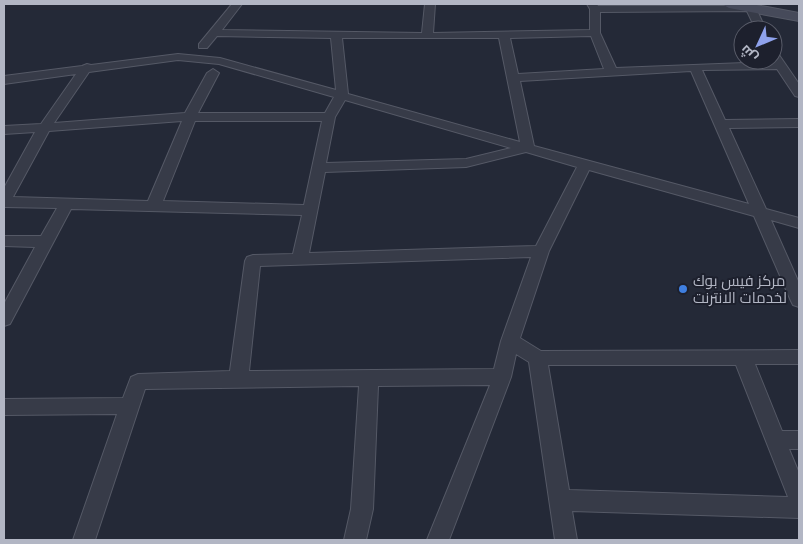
<svg xmlns="http://www.w3.org/2000/svg" width="803" height="544" viewBox="0 0 803 544" font-family="Mulish,Cairo,sans-serif">
<style>
.lines{fill:none;stroke-linecap:round;stroke-linejoin:round}
.street-casing{stroke:#555966;stroke-width:2}
.secondary-casing{stroke:#555966;stroke-width:2}
.street{fill:#373b48;fill-rule:evenodd}
.secondary{fill:#464a5a;fill-rule:evenodd}
.shop-dot{fill:#3f7fe0;stroke:#1d202d;stroke-width:2}
.labels{text-anchor:middle;dominant-baseline:central;stroke-width:4;stroke-linejoin:round;paint-order:stroke}
.poi-label{font-size:15px;fill:#b2b6c4;stroke:#1d202d;text-anchor:start}
</style>
<rect width="100%" height="100%" fill="#242937"/>
<g class="lines">
<defs>
<path id="street" d="M232,4H242L222,30L422,33L425,4H435L433,33L590,30V9L587,4H597L598,6H755L766,30H756L747,11L600,12V33L616,68L772,62L773,51L777,52L799,84V97L795,96L777,69L702,70L725,120L799,119V127L729,128L766,209L799,218V228L771,220L799,283V307L793,305L791,301L754,216L589,170L549,251L520,338L541,351L799,350V364H755L782,431H799V449H789L799,473V518L572,511L577,540H555L529,362L516,354L511,377L449,540H427L490,385L378,386L373,509L366,540H344L351,509L359,386L145,389L95,540H73L117,414L4,415V399L123,398L131,377L138,374L230,371L245,261L247,257L253,255L293,254L302,215L71,209L10,324L4,326V304L35,247L4,246V236H41L57,208L4,207V188L35,132L4,134V126L41,124L76,74L4,84V76L82,66L87,64L91,65L178,54L220,58L336,90L331,38L217,36L207,48H199V44ZM591,36L604,69L518,74L510,38ZM342,38H499L520,142L348,94ZM178,60L219,64L334,97L325,113H198L219,73L213,69L207,73L185,113L54,123L89,72ZM691,71L749,204L534,146L520,81ZM345,100L511,148L466,159L326,163L335,117ZM182,121L148,201L13,197L49,131ZM195,121H322L304,205L163,201ZM526,152L577,167L536,246L309,253L325,172L466,167ZM531,257L501,341L494,369L249,371L260,266ZM548,365H736L788,497L569,490Z"/>
<path id="secondary" d="M722,4H751L799,13V21L729,8Z"/>
</defs>
<!-- street casing -->
<use href="#street" class="street-casing"/>
<!-- secondary casing -->
<use href="#secondary" class="secondary-casing"/>
<!-- street -->
<use href="#street" class="street"/>
<!-- secondary -->
<use href="#secondary" class="secondary"/>
</g>
<!-- markers -->
<circle class="shop-dot" cx="683" cy="289" r="5"/>
<g class="labels">
<!-- poi labels -->
<g class="poi-label">
<text x="693" y="280">مركز فيس بوك<tspan x="693" dy="17">لخدمات الانترنت</tspan></text>
</g>
</g>
<!-- border -->
<rect width="803" height="544" fill="none" stroke="#b2b6c4" stroke-width="10"/>
<!-- north arrow -->
<g transform="translate(758 45) rotate(226)"><circle r="24" fill="#1d202d" stroke="#595c69"/>
<path d="M0-4L9 19L0 12L-9 19Z" fill="#8fa2ec"/>
<text y="-8" font-size="14" font-weight="bold" text-anchor="middle" fill="#b2b6c4">ش</text>
</g>
</svg>
